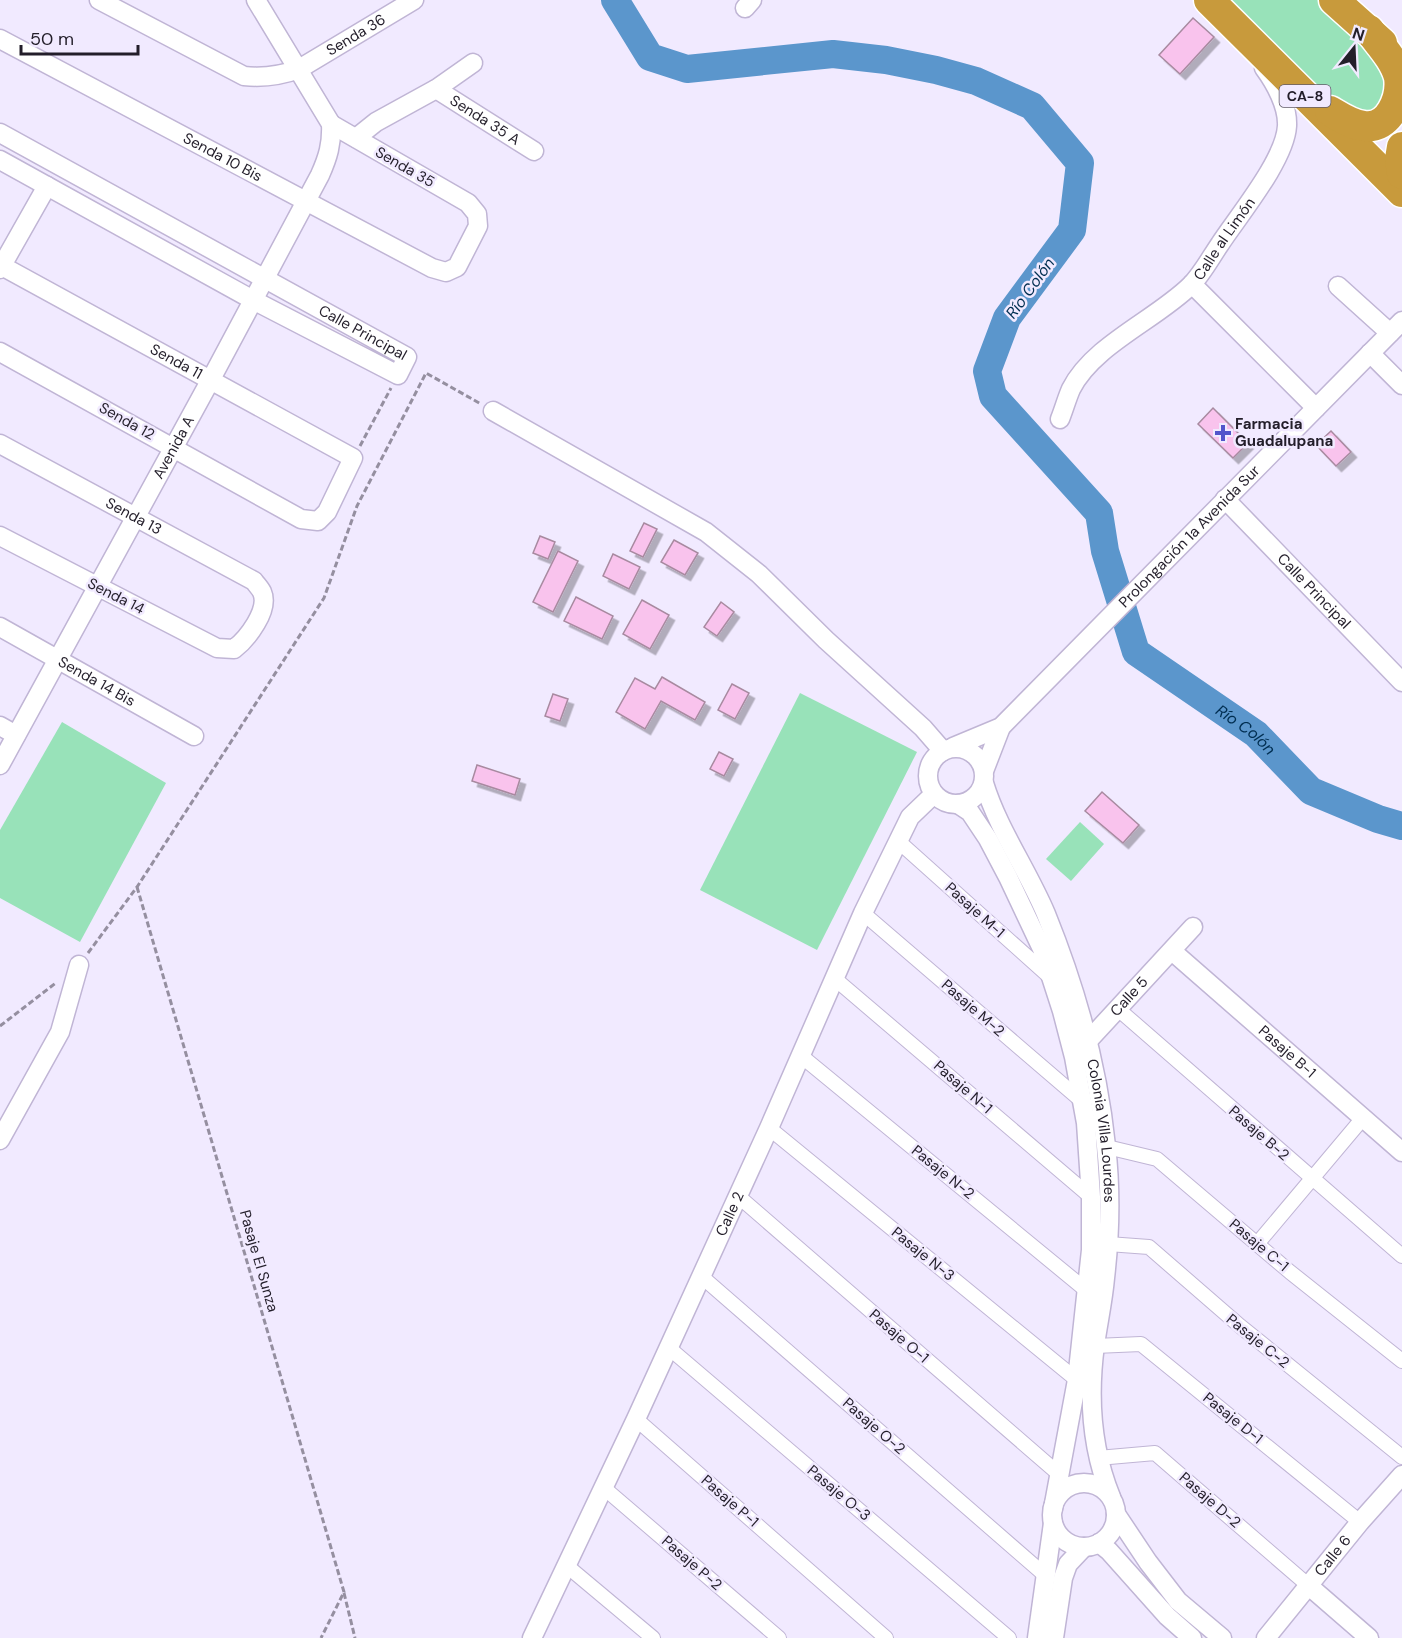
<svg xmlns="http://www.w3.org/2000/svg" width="1402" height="1638" viewBox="0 0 1402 1638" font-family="'DM Sans',sans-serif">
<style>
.green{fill:#98e2b9}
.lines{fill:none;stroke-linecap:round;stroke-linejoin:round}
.river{stroke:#5b96cc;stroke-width:28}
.building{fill:#f9c3ed;stroke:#a88aa0;stroke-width:1.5;filter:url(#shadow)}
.pedestrian-casing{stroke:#c0b5d5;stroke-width:16}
.minor-casing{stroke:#c0b5d5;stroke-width:21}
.trunk-casing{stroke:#fff;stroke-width:33}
.path{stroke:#958fa0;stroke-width:3;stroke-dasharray:6 3;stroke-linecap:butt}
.pedestrian{stroke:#fff;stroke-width:14}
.minor{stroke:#fff;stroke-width:18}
.trunk{stroke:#c89a3c;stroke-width:30}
.poi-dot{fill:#5254cb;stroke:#f1eaff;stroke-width:2}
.labels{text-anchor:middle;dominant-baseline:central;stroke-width:5;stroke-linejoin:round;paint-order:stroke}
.shield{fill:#f1eaff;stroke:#615b6a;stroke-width:1.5}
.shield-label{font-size:14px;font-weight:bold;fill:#231e2a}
.street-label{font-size:15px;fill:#231e2a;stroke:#f1eaff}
.poi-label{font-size:15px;font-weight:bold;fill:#231e2a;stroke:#f1eaff;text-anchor:start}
.water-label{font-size:16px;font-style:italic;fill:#002e51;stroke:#f1eaff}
</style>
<defs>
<filter id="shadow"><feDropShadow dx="5.5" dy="5.5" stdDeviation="0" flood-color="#0004"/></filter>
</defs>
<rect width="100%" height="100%" fill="#f1eaff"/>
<!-- green -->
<g class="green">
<path d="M1228,0H1318L1382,59L1395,84L1382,114L1343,110L1324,94Z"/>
<path d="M800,693L917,752L817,950L700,890Z"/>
<path d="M62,722L166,783L80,942L0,898V830Z"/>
<path d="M1080,822L1104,844L1071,881L1046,859Z"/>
</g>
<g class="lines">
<!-- river -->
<path class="river" id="s1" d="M615,0L650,57L687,69L833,54L886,60L936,70L976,81L1032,106L1080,163L1072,230L1007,318L987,371L993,396L1099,513L1105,551L1136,652L1256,734L1311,791L1378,819L1402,826"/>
</g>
<!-- building -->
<g class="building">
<path d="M1193,18L1214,37L1180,74L1159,55Z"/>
<path d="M1213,408L1248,443L1233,458L1198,424Z"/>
<path d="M1331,431L1351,452L1336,466L1316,445Z"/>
<path d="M644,523L657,529L643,557L630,551Z"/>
<path d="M540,536L555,542L548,559L533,553Z"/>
<path d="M674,540L698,553L685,575L661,562Z"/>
<path d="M558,551L578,561L553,612L533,602Z"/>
<path d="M613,554L640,567L629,589L603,576Z"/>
<path d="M576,597L613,616L602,639L564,621Z"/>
<path d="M642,600L669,615L650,649L623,634Z"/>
<path d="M721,602L734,612L717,636L704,627Z"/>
<path d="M662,677L705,702L695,720L661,701L645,729L616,712L635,678L655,689Z"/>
<path d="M732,684L749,693L735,719L718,710Z"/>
<path d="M553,694L568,699L560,721L545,716Z"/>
<path d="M719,752L733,759L724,776L710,769Z"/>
<path d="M477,765L520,779L515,795L472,781Z"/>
<path d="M1102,792L1139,825L1123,843L1085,811Z"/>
</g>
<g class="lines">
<defs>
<g id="pedestrian">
<path d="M898,841L1050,977"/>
<path d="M863,913L1083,1102"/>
<path d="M834,978L1091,1197"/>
<path d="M1118,1009L1402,1256"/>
<path d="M800,1055L1086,1290"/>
<path d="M769,1128L1077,1380"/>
<path d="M1107,1147L1157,1159L1290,1272L1402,1361"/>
<path d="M738,1196L1060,1475"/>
<path d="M1108,1244L1149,1247L1240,1326L1402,1457"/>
<path d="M1257,1244L1363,1118"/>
<path d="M701,1276L1046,1576"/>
<path d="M1095,1346L1141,1344L1360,1522"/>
<path d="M669,1348L1009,1638"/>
<path d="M636,1419L886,1638"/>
<path d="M1098,1458L1155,1453L1309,1586"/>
<path d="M604,1488L779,1638"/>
<path d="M567,1566L653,1638"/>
</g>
<g id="minor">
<path id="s2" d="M99,0L244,76C264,78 280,76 299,69L414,0"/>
<path d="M745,8L752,0"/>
<path id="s3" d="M0,39L432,268L446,272L457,267L478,226L477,214L468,203L331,124"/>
<path id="s4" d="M436,89L534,151"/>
<path id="s5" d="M0,133L407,357L398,375L253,300L0,160"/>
<path d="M356,138L376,122L436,89L473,63"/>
<path id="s6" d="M0,265L353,458L327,512L318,521L301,519L0,352"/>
<path d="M0,269L47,186"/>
<path d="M1192,284L1316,408"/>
<path d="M1338,286L1390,333"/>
<path d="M1370,353L1402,385"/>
<path d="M493,411L706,532L759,574L826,640L923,728L943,751"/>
<path id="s7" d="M1060,419C1064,409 1067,398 1071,389C1093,345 1157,319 1191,285C1202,274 1211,257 1220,244C1239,215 1285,160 1287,126C1288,106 1275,83 1264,68"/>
<path id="s8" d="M0,444L254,581C256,584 260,588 262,592C270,610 247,639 234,649L217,648L0,536"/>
<path id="s9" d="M1225,499L1402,682"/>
<path id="s10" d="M0,627L194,736"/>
<path d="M0,726L16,735"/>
<path id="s11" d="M953,747L1001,727L1402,321"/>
<circle cx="956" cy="776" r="28"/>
<path id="s12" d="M0,765L210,381L320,175C328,157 332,144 331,124L256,0"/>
<path d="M984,771L1001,727"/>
<path id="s13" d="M984,783C998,829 1027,869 1046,914C1076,988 1098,1067 1106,1146C1111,1189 1110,1235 1105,1278C1103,1301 1098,1323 1095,1345C1088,1397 1091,1448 1111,1497"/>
<path d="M958,804L970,812L988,839L1008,877L1042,949L1062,1011L1074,1057L1086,1123L1091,1197V1250L1077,1380L1053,1509"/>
<path id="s14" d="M1172,951L1402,1152"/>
<path id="s15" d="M1087,1042L1193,927"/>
<path d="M0,1140L60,1032L79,965"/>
<circle cx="1084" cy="1515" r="32"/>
<path d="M1116,1514L1148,1562L1178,1601L1222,1638"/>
<path d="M1099,1543L1109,1551L1167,1616L1192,1638"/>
<path d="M1309,1586L1369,1638"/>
<path id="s16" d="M532,1638L636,1419L769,1128L863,913L910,817L934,794"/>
<path d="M1037,1638L1053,1523"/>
<path d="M1054,1638L1063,1578L1068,1564L1084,1547"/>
<path id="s17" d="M1266,1638L1360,1522L1402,1475"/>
</g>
<g id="trunk">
<path d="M1209,0L1402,192"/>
<path d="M1334,0L1382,43"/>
<path d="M1330,111C1340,117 1352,125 1364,126C1389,130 1402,98 1399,77C1394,59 1380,45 1369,30"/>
<path d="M1402,147L1400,159L1402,174"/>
</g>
</defs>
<!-- pedestrian casing -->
<use href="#pedestrian" class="pedestrian-casing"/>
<!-- minor casing -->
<use href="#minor" class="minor-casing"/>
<!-- trunk casing -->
<use href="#trunk" class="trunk-casing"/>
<!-- path -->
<g class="path">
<path d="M360,446L391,388"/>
<path d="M137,887L344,1592L321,1638"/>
<path d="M88,953L137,887L324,598L357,506L426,373L481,404"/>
<path d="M0,1026L57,982"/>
<path d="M344,1593L355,1638"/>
</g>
<!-- pedestrian -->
<use href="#pedestrian" class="pedestrian"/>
<!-- minor -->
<use href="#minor" class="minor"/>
<!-- trunk -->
<use href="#trunk" class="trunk"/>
</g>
<!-- markers -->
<path class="poi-dot" d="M1220 424h6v6h6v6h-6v6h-6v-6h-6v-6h6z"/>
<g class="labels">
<!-- shield labels -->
<rect class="shield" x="1279.5" y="85" width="51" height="22" rx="4.5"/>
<g class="shield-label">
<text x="1305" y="96">CA-8</text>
</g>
<!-- street labels -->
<g class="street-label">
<text stroke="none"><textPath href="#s2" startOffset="286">Senda 36</textPath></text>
<text stroke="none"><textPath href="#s4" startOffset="58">Senda 35 A</textPath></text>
<text stroke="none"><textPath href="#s3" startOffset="252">Senda 10 Bis</textPath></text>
<text transform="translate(405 167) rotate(30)">Senda 35</text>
<text stroke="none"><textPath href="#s7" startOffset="249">Calle al Limón</textPath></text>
<text stroke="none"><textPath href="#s5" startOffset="414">Calle Principal</textPath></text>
<text stroke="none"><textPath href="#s6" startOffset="201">Senda 11</textPath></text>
<text transform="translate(127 421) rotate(29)">Senda 12</text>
<text stroke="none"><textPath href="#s12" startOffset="362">Avenida A</textPath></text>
<text stroke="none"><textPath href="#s8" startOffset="152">Senda 13</textPath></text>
<text stroke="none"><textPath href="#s11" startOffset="320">Prolongación 1a Avenida Sur</textPath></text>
<text stroke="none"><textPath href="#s9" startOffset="128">Calle Principal</textPath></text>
<text transform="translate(116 596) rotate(27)">Senda 14</text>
<text stroke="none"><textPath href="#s10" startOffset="111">Senda 14 Bis</textPath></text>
<text transform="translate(975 910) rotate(42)">Pasaje M-1</text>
<text stroke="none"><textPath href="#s15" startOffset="62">Calle 5</textPath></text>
<text transform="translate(973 1008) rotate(41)">Pasaje M-2</text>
<text stroke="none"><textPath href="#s14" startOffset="153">Pasaje B-1</textPath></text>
<text transform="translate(963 1087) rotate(41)">Pasaje N-1</text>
<text stroke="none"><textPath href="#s13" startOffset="370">Colonia Villa Lourdes</textPath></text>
<text transform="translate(1259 1133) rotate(41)">Pasaje B-2</text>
<text transform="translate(943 1172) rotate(39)">Pasaje N-2</text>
<text stroke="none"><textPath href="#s16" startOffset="468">Calle 2</textPath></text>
<text transform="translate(1259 1245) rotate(40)">Pasaje C-1</text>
<text transform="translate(923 1254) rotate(39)">Pasaje N-3</text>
<text transform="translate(259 1261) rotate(74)">Pasaje El Sunza</text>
<text transform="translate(899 1336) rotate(41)">Pasaje O-1</text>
<text transform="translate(1258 1341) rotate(39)">Pasaje C-2</text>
<text transform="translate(1233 1418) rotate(39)">Pasaje D-1</text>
<text transform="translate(874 1426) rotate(41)">Pasaje O-2</text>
<text transform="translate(839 1493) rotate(40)">Pasaje O-3</text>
<text transform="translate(1210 1500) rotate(41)">Pasaje D-2</text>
<text transform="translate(730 1501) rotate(41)">Pasaje P-1</text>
<text stroke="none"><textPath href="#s17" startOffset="106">Calle 6</textPath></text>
<text transform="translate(692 1563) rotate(41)">Pasaje P-2</text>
</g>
<!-- poi labels -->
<g class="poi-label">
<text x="1235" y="424">Farmacia<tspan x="1235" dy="17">Guadalupana</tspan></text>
</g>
<!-- water labels -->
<g class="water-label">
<text transform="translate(1030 288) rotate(-54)">Río Colón</text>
<text stroke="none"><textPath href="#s1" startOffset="1230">Río Colón</textPath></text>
</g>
</g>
<!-- north arrow -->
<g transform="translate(1354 48) rotate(18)" stroke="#f1eaff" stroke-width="4.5" paint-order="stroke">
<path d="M0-4.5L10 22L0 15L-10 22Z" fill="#231e2a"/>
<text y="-9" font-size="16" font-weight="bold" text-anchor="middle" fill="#231e2a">N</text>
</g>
<!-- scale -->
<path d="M21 45v9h117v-9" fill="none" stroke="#231e2a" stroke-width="3"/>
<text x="30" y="45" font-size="18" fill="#231e2a" stroke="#f1eaff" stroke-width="4.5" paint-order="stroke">50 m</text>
</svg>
